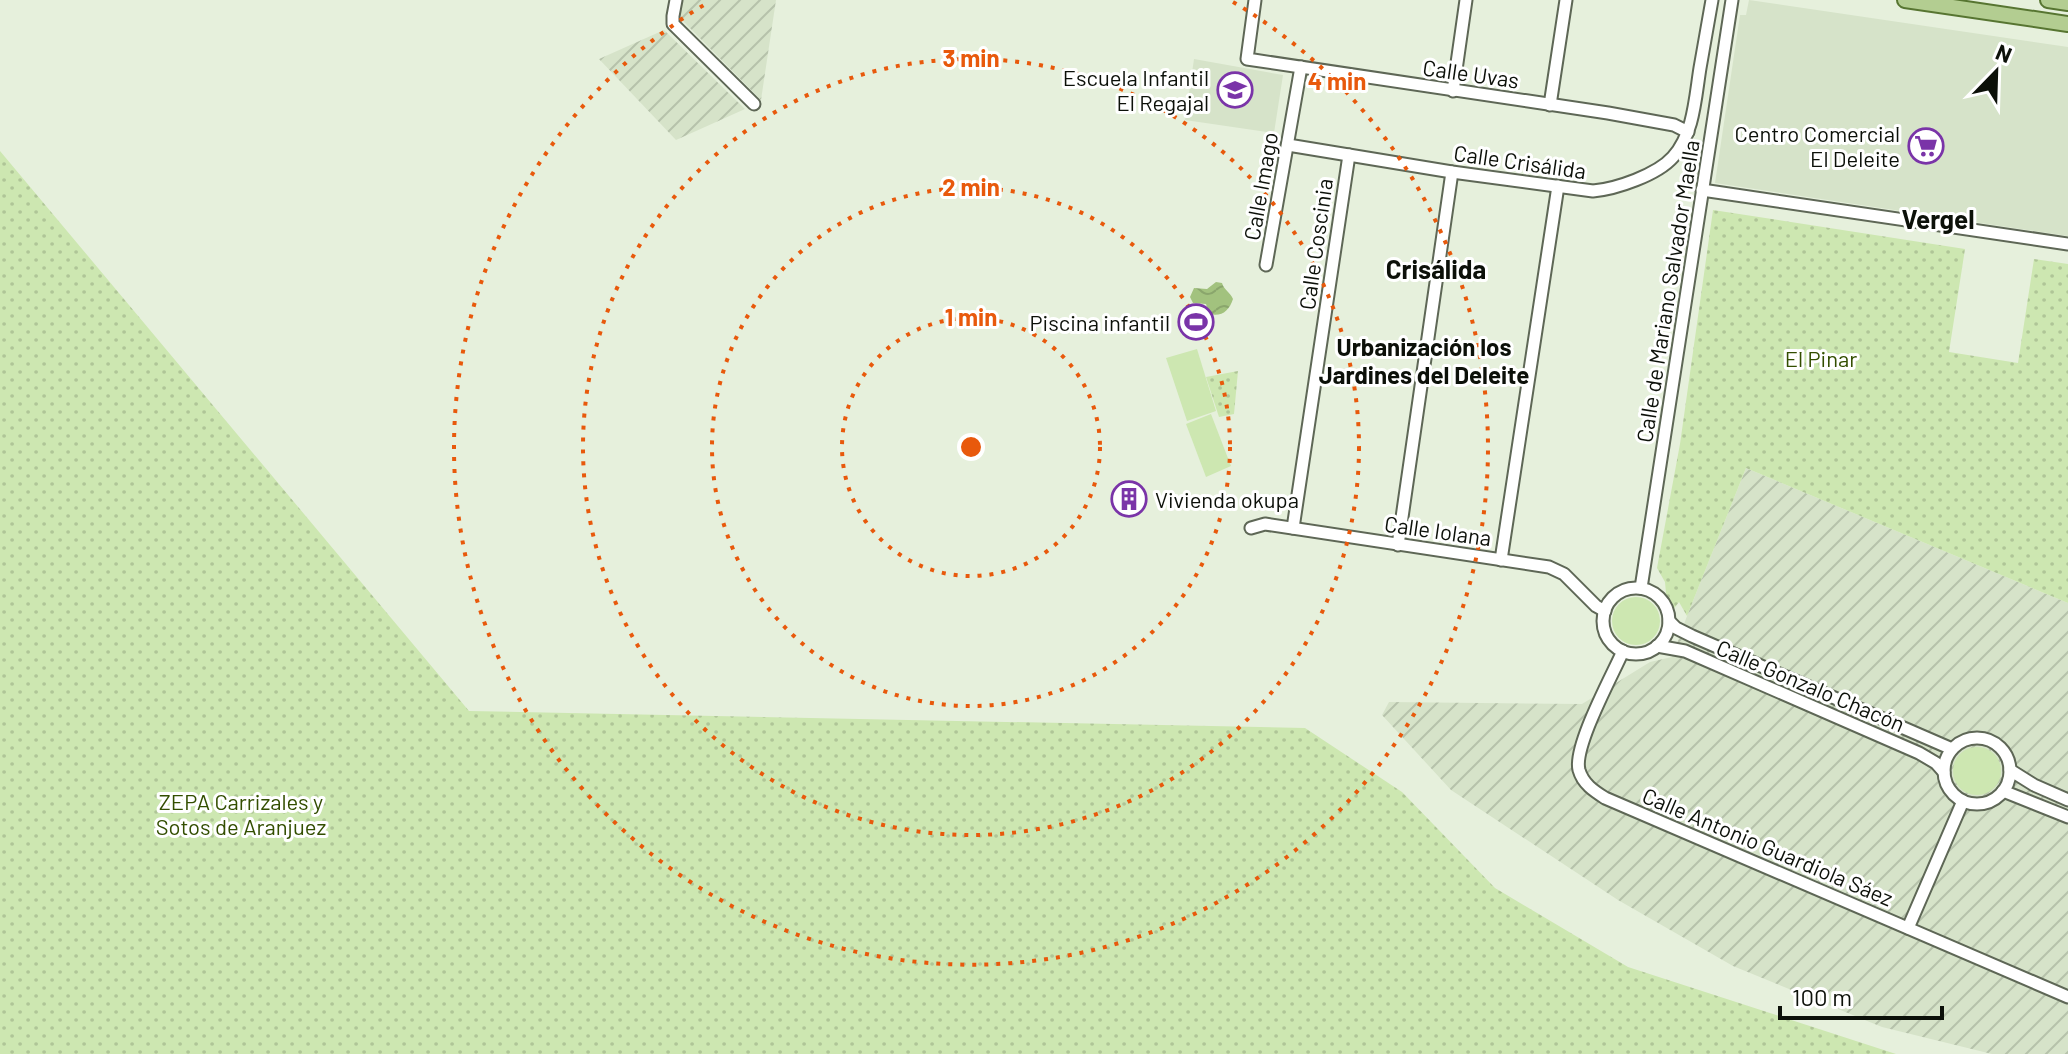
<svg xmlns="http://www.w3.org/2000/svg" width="2068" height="1054" viewBox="0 0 2068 1054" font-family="Barlow,sans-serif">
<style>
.built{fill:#d6e3c9}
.industrial{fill:url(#industrial-furrows)}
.park{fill:url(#park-dots)}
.garden{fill:#cde7b1}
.water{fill:url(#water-waves)}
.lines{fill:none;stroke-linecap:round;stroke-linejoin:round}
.minor-casing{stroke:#5e6756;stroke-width:15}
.major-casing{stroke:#577531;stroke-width:18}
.minor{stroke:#fff;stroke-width:11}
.major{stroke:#b3cd91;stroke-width:14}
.ring{fill:none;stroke:#e8590c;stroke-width:4;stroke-dasharray:4 8}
.labels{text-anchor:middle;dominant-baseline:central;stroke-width:6;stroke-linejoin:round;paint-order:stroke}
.street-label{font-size:22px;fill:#0c1009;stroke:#fff}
.poi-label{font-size:22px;fill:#0c1009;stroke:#fff;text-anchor:end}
.park-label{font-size:22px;fill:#334e00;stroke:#fff}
.neighbourhood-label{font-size:24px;font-weight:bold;fill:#0c1009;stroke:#fff}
.quarter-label{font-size:26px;font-weight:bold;fill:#0c1009;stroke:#fff}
.centre{fill:#e8590c;stroke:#fff;stroke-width:4}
.ring-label{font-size:24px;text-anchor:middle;font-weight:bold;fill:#e8590c;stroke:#fff;stroke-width:6;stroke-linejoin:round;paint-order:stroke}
</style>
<defs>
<pattern id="industrial-furrows" width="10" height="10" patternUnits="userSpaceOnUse" patternTransform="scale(2)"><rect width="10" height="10" fill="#d6e3c9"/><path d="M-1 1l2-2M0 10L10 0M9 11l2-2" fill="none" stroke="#b6c2ab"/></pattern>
<pattern id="park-dots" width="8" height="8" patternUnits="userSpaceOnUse" patternTransform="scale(2)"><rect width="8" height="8" fill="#cde7b1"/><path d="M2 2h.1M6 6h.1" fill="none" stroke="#afc597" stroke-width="1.8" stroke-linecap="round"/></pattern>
<pattern id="water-waves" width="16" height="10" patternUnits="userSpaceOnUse" patternTransform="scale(2)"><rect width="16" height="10" fill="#a2c27e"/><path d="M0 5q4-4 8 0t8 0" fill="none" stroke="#8aa66c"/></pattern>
</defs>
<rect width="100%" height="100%" fill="#e6f0dc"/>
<!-- built -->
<g class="built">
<path d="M1749,0L2068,47V236L1715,183L1740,15H1746Z"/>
<path d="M1194,59L1283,75L1274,133L1185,120Z"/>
</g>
<!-- industrial -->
<g class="industrial">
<path d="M683,0H776L761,100L684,22L680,16Z"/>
<path d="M664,30L745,109L676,140L599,59Z"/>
<path d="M1746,468L2068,603V1054H1992L1882,1027L1733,966L1618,900L1451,790L1382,715L1389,702L1582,704L1650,662L1672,657L1687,616Z"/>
</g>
<!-- park -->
<g class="park">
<path d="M0,151L469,711L1305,728L1402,792L1495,888L1628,967L1896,1054H0Z"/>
<path d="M1713,210L1965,249L1949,352L2018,363L2034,259L2068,264V603L1746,468L1687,616L1679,602L1668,616L1665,582L1657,568L1680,444Z"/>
<path d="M1238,371L1234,414L1219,417L1206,377Z"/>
</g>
<!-- garden -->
<g class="garden">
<path d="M1197,349L1216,411L1187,421L1166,358Z"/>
<path d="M1211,414L1231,466L1206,477L1186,424Z"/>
<circle cx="1636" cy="621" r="24"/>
<circle cx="1977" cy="771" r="24"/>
</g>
<!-- water -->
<path class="water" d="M1216,282L1222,283C1224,290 1230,292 1233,299C1229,311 1222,317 1209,314L1206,304L1193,303L1190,297L1194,288L1207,289Z"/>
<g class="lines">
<defs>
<g id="minor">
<path d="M676,0L673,16V24L754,104"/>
<path d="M1255,0L1247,59L1608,113L1674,125L1688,132"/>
<path d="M1453,91L1466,0"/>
<path d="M1550,105L1566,0"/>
<path d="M1288,145L1452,172L1593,191C1616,189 1657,175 1673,157C1694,133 1695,99 1700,68C1704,45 1708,23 1712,0"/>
<path d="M1702,190L2068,244"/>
<path d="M1266,265L1301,67"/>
<path d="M1251,528L1265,524L1549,567L1564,574L1596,606L1605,611"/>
<path d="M1293,528L1349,155"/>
<path d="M1398,545L1452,172"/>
<path d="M1501,560L1558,186"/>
<path d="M1641,588L1732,0"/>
<circle cx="1636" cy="621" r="33"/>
<path d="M1669,621L1676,628L1692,636L1952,749"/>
<path d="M1657,646L1685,651L1919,753L1936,763L1944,772"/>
<path d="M1623,651C1612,676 1573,747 1579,770C1583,784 1594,791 1605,798L2068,997"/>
<circle cx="1977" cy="771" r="33"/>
<path d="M2010,770L2034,785L2068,800"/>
<path d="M2003,791L2068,817"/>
<path d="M1908,928L1963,801"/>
</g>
<g id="major">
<path d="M1905,0L2068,24"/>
<path d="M2048,0L2068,3"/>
</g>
</defs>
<!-- minor casing -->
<use href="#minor" class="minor-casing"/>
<!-- major casing -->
<use href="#major" class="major-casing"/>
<!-- minor -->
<use href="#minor" class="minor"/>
<!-- major -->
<use href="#major" class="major"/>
</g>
<!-- distance rings -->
<g class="ring">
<circle cx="971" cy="447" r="129"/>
<circle cx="971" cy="447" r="259"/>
<circle cx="971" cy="447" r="388"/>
<path d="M1233 2A517 517 0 1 1 709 2"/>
</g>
<!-- icons -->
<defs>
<symbol id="school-ring" viewBox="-11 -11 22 22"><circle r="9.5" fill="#fff" stroke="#7a34a8" stroke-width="1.5"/><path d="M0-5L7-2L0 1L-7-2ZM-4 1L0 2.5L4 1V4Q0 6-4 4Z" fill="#7a34a8"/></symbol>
<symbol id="supermarket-ring" viewBox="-11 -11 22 22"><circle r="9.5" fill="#fff" stroke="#7a34a8" stroke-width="1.5"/><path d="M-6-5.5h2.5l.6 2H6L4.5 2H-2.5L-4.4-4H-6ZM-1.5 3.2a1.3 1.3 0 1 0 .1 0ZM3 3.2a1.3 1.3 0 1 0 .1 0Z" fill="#7a34a8"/></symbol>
<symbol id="stadium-ring" viewBox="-11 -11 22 22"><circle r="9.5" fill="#fff" stroke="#7a34a8" stroke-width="1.5"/><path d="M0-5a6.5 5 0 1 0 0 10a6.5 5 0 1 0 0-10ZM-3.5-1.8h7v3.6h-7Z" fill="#7a34a8"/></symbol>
<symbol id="building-ring" viewBox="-11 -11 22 22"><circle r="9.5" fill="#fff" stroke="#7a34a8" stroke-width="1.5"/><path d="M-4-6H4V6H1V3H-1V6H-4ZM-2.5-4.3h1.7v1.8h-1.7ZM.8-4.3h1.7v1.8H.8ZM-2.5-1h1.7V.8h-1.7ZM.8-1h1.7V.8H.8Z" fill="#7a34a8"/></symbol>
</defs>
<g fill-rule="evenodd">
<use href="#school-ring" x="1215" y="70" width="40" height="40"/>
<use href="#supermarket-ring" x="1906" y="126" width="40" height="40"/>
<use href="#stadium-ring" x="1176" y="302" width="40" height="40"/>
<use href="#building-ring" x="1109" y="479" width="40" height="40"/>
</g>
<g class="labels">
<!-- street labels -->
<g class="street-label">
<text transform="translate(1471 73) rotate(8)">Calle Uvas</text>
<text transform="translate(1520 161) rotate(8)">Calle Crisálida</text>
<text transform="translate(1260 186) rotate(-80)">Calle Imago</text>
<text transform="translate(1315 244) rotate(-82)">Calle Coscinia</text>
<text transform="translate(1667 291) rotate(-81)">Calle de Mariano Salvador Maella</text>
<text transform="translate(1438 530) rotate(8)">Calle Iolana</text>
<text transform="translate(1811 685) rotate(23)">Calle Gonzalo Chacón</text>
<text transform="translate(1768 846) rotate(23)">Calle Antonio Guardiola Sáez</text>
</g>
<!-- poi labels -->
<g class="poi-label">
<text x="1209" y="77">Escuela Infantil<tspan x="1209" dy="25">El Regajal</tspan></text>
<text x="1900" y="133">Centro Comercial<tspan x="1900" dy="25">El Deleite</tspan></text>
<text x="1170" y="322">Piscina infantil</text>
<text x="1155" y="499" text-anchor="start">Vivienda okupa</text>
</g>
<!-- park labels -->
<g class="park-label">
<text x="1821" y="358">El Pinar</text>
<text x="241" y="801">ZEPA Carrizales y<tspan x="241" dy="25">Sotos de Aranjuez</tspan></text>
</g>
<!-- neighbourhood labels -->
<g class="neighbourhood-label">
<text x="1424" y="346">Urbanización los<tspan x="1424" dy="28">Jardines del Deleite</tspan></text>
</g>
<!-- quarter labels -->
<g class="quarter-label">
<text x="1938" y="218">Vergel</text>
<text x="1436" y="268">Crisálida</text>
</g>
</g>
<circle cx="971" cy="447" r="12" class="centre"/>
<g class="ring-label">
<text x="971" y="67">3 min</text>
<text x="1337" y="90">4 min</text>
<text x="971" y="196">2 min</text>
<text x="971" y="326">1 min</text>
</g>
<!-- north arrow -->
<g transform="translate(1996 72) rotate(23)" stroke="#ffffff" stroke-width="6" paint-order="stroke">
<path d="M0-6L14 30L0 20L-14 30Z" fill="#0c1009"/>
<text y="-12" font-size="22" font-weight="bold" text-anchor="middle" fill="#0c1009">N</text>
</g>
<!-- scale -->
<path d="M1780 1006v12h162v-12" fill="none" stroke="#0c1009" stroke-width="4"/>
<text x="1792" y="1006" font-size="24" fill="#0c1009" stroke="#ffffff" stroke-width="6" paint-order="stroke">100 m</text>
</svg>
